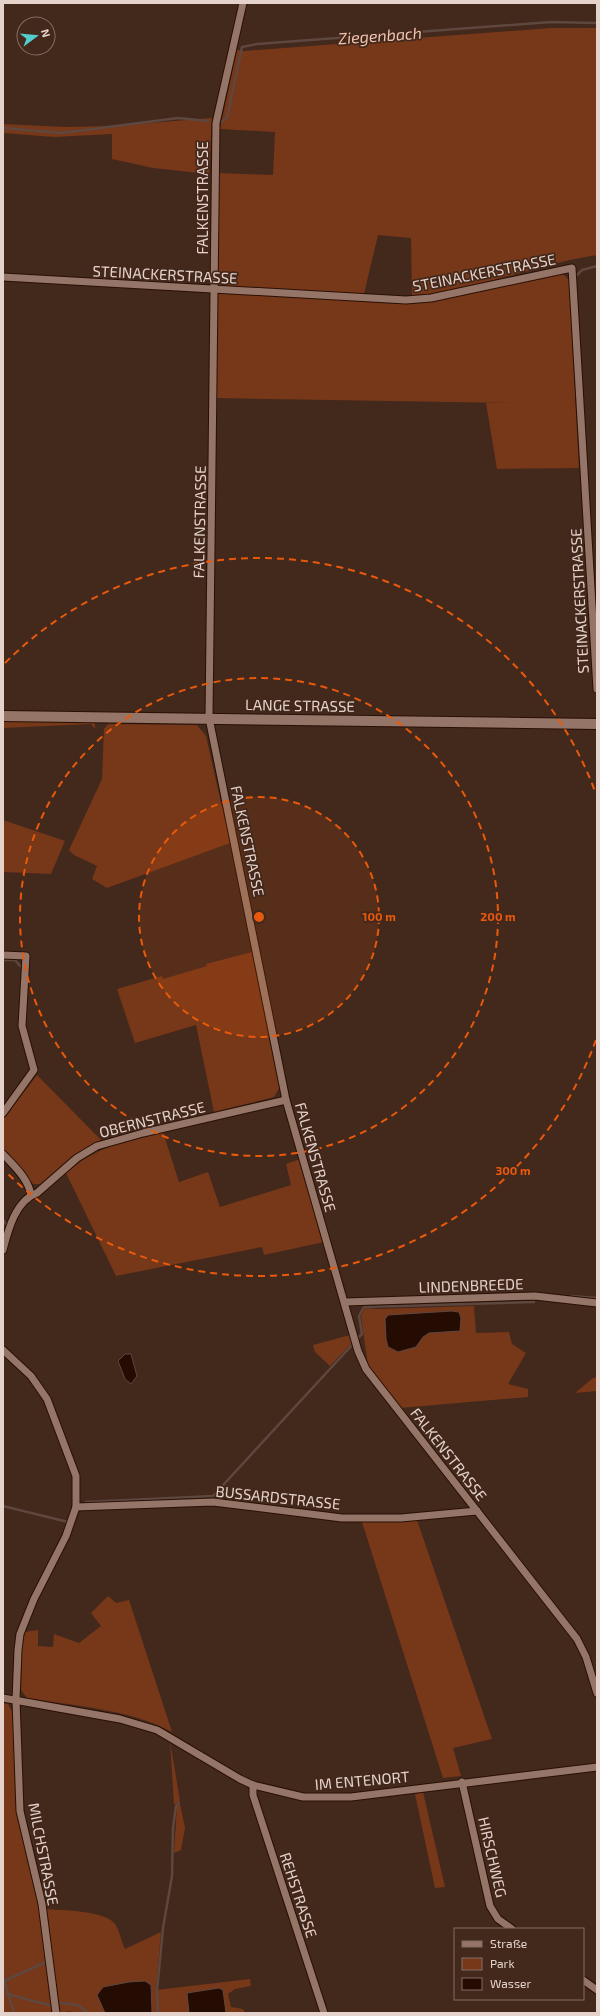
<svg xmlns="http://www.w3.org/2000/svg" width="600" height="2016" viewBox="0 0 600 2016" font-family="'Exo 2',sans-serif">
<style>
.green{fill:#773719}
.water{fill:#250c03;stroke:#5e473f}
.lines{fill:none;stroke-linecap:round;stroke-linejoin:round}
.stream{stroke:#5e473f;stroke-width:2.5}
.street-casing{stroke:#291005;stroke-width:9}
.secondary-casing{stroke:#291005;stroke-width:12}
.street{stroke:#957567;stroke-width:7}
.secondary{stroke:#957567;stroke-width:10}
.ring{fill:none;stroke:#e8590c;stroke-width:2;stroke-dasharray:7 5}
.labels{text-anchor:middle;dominant-baseline:central;stroke-width:3.5;stroke-linejoin:round;paint-order:stroke}
.street-label{font-size:15px;fill:#e4d2cb;stroke:#43281c}
.water-label{font-size:16px;font-style:italic;fill:#f2c4b0;stroke:#43281c}
.centre{fill:#e8590c;stroke:#43281c;stroke-width:2}
.ring-label{font-size:12px;text-anchor:middle;font-weight:bold;fill:#e8590c;stroke:#43281c;stroke-width:3.5;stroke-linejoin:round;paint-order:stroke}
</style>
<rect width="100%" height="100%" fill="#43281c"/>
<!-- green -->
<g class="green">
<path d="M551,28H597V255L569,260L433,296L412,297L411,238L378,235L364,294L217,287L218,173L273,175L275,132L220,129L237,50L244,51Z"/>
<path d="M212,118L209,174L153,168L112,159V134L54,137L3,133V124L66,127L112,126Z"/>
<path d="M562,273L569,280L579,468L497,469L486,403H517L215,398L217,296L221,292L411,303Z"/>
<path d="M3,719L92,720L95,724V729L91,724L3,728Z"/>
<path d="M108,724L197,725L206,736L230,843L107,888L92,879L97,866L74,855L69,850L102,779L104,729Z"/>
<path d="M3,820L65,841L51,874L3,872Z"/>
<path d="M252,952L280,1087L274,1097L214,1112L196,1025L135,1043L117,989L162,976L163,979L207,966L206,964Z"/>
<path d="M37,1075L101,1140L74,1155L40,1184H33L3,1149V1119Z"/>
<path d="M163,1132L179,1182L208,1172L220,1207L291,1185L286,1164L300,1159L324,1242L264,1255L262,1247L116,1276L66,1173C96,1147 125,1141 163,1132Z"/>
<path d="M474,1306L476,1333L509,1332L512,1344L526,1353L508,1384L528,1389V1397L400,1408L368,1366L361,1316L365,1308L378,1309Z"/>
<path d="M350,1335L352,1343L330,1366L315,1352L313,1345Z"/>
<path d="M597,1377V1391L575,1393L593,1378Z"/>
<path d="M417,1520L492,1739L453,1748L461,1776L443,1778L362,1522Z"/>
<path d="M108,1596L116,1603L129,1600L172,1732C129,1709 75,1706 27,1698L21,1690L22,1646L25,1632L38,1630V1646L53,1647L54,1634L79,1643L101,1626L91,1613Z"/>
<path d="M3,1703L8,1704L13,1713L17,1814L39,1905L52,2013H3Z"/>
<path d="M170,1741L180,1801L174,1805Z"/>
<path d="M423,1792L445,1887L435,1888L415,1794Z"/>
<path d="M180,1804L185,1828L181,1850L174,1853L177,1806Z"/>
<path d="M46,1909C61,1910 107,1911 115,1924C120,1931 121,1941 125,1949L161,1932L156,1990L250,1979L251,1986L235,1989L228,1994L231,2007L243,2009L245,2013H226L223,1990L187,1993L189,2013H152L151,1985L97,1995L105,2013H77L68,2011L66,2013H60Z"/>
</g>
<!-- water -->
<g class="water">
<path d="M452,1311L459,1312L461,1318L460,1331L429,1333L423,1337L416,1347L398,1352L388,1347L386,1339L385,1319L388,1315Z"/>
<path d="M125,1354H131L137,1376L131,1384L125,1379L118,1361Z"/>
<path d="M145,1981L151,1985L152,2013H105L97,1995L103,1987L129,1982Z"/>
<path d="M219,1988L223,1990L226,2013H189L187,1993Z"/>
</g>
<g class="lines">
<!-- stream -->
<g class="stream">
<path d="M221,122L227,118L242,47L257,44L551,22L597,23"/>
<path d="M3,128L62,133L178,118L208,121"/>
<path d="M577,275L582,270L597,266"/>
<path d="M3,960H15L20,966"/>
<path d="M3,1220L6,1224"/>
<path d="M572,1296L597,1298"/>
<path d="M358,1338L362,1334L359,1316L364,1307L534,1302"/>
<path d="M86,1502L213,1496L352,1345"/>
<path d="M3,1506L68,1522"/>
<path d="M3,1977L14,2013"/>
<path d="M4,1981L46,1962"/>
<path d="M7,1994L49,2005"/>
<path d="M61,2003L78,2005L88,2013"/>
<path d="M158,2013L157,1991L163,1928L172,1876L173,1828L176,1806L179,1803"/>
</g>
<defs>
<g id="street">
<path d="M243,3L216,123L209,718L286,1100L358,1351L366,1369L577,1639L586,1657L597,1693"/>
<path d="M3,277L406,300L431,298L572,268L597,689"/>
<path d="M3,955L26,956L22,1026L34,1070L3,1113"/>
<path d="M3,1154C14,1166 28,1178 31,1195"/>
<path d="M3,1250C8,1231 15,1201 37,1193L77,1158L97,1146L143,1133L286,1100"/>
<path d="M345,1302L535,1296L597,1303"/>
<path d="M3,1350L31,1376L47,1399L76,1476V1507L66,1536L34,1599L20,1634L18,1650L16,1700L20,1811L42,1904L56,2013"/>
<path d="M76,1507L213,1502L342,1518H401L477,1511"/>
<path d="M3,1698L120,1719L157,1730L240,1779L253,1785L303,1797H351L597,1767"/>
<path d="M462,1782L490,1906L498,1919L512,1929"/>
<path d="M253,1785V1795L324,2013"/>
<path d="M583,1980L597,1990"/>
</g>
<path id="secondary" d="M3,716L597,724"/>
</defs>
<!-- street casing -->
<use href="#street" class="street-casing"/>
<!-- secondary casing -->
<use href="#secondary" class="secondary-casing"/>
<!-- street -->
<use href="#street" class="street"/>
<!-- secondary -->
<use href="#secondary" class="secondary"/>
</g>
<!-- distance rings -->
<circle cx="259" cy="917" r="120" fill="#e8590c" fill-opacity=".12"/>
<g class="ring">
<circle cx="259" cy="917" r="120"/>
<circle cx="259" cy="917" r="239"/>
<path d="M596 1040A359 359 0 0 1 5 1171M5 663A359 359 0 0 1 596 794"/>
</g>
<g class="labels">
<!-- street labels -->
<g class="street-label">
<text transform="translate(202 198) rotate(-90)">FALKENSTRASSE</text>
<text transform="translate(484 272) rotate(-11)">STEINACKERSTRASSE</text>
<text transform="translate(165 274) rotate(3)">STEINACKERSTRASSE</text>
<text transform="translate(199 522) rotate(-89)">FALKENSTRASSE</text>
<text transform="translate(579 601) rotate(-93)">STEINACKERSTRASSE</text>
<text transform="translate(300 705) rotate(1)">LANGE STRASSE</text>
<text transform="translate(248 841) rotate(78)">FALKENSTRASSE</text>
<text transform="translate(152 1119) rotate(-14)">OBERNSTRASSE</text>
<text transform="translate(316 1157) rotate(74)">FALKENSTRASSE</text>
<text transform="translate(471 1285) rotate(-2)">LINDENBREEDE</text>
<text transform="translate(449 1454) rotate(52)">FALKENSTRASSE</text>
<text transform="translate(278 1497) rotate(6)">BUSSARDSTRASSE</text>
<text transform="translate(362 1780) rotate(-5)">IM ENTENORT</text>
<text transform="translate(44 1854) rotate(79)">MILCHSTRASSE</text>
<text transform="translate(493 1857) rotate(77)">HIRSCHWEG</text>
<text transform="translate(299 1895) rotate(72)">REHSTRASSE</text>
</g>
<!-- water labels -->
<g class="water-label">
<text transform="translate(380 35) rotate(-4)">Ziegenbach</text>
</g>
</g>
<circle cx="259" cy="917" r="6" class="centre"/>
<g class="ring-label">
<text x="379" y="921">100 m</text>
<text x="498" y="921">200 m</text>
<text x="513" y="1175">300 m</text>
</g>
<!-- border -->
<rect width="600" height="2016" fill="none" stroke="#e4d2cb" stroke-width="8"/>
<!-- legend -->
<rect x="454" y="1928" width="130" height="72" fill="#43281c" stroke="#836c62"/>
<rect x="462" y="1941" width="20" height="6" fill="#957567" stroke="#836c62"/>
<text x="490" y="1948" font-size="12" fill="#e4d2cb">Straße</text>
<rect x="462" y="1958" width="20" height="12" fill="#773719" stroke="#836c62"/>
<text x="490" y="1968" font-size="12" fill="#e4d2cb">Park</text>
<rect x="462" y="1978" width="20" height="12" fill="#250c03" stroke="#836c62"/>
<text x="490" y="1988" font-size="12" fill="#e4d2cb">Wasser</text>
<!-- north arrow -->
<g transform="translate(36 36) rotate(74)"><circle r="19" fill="#43281c" stroke="#836c62"/>
<path d="M0-3L7 15L0 10L-7 15Z" fill="#52cdcc"/>
<text y="-6" font-size="11" font-weight="bold" text-anchor="middle" fill="#e4d2cb">N</text>
</g>
</svg>
